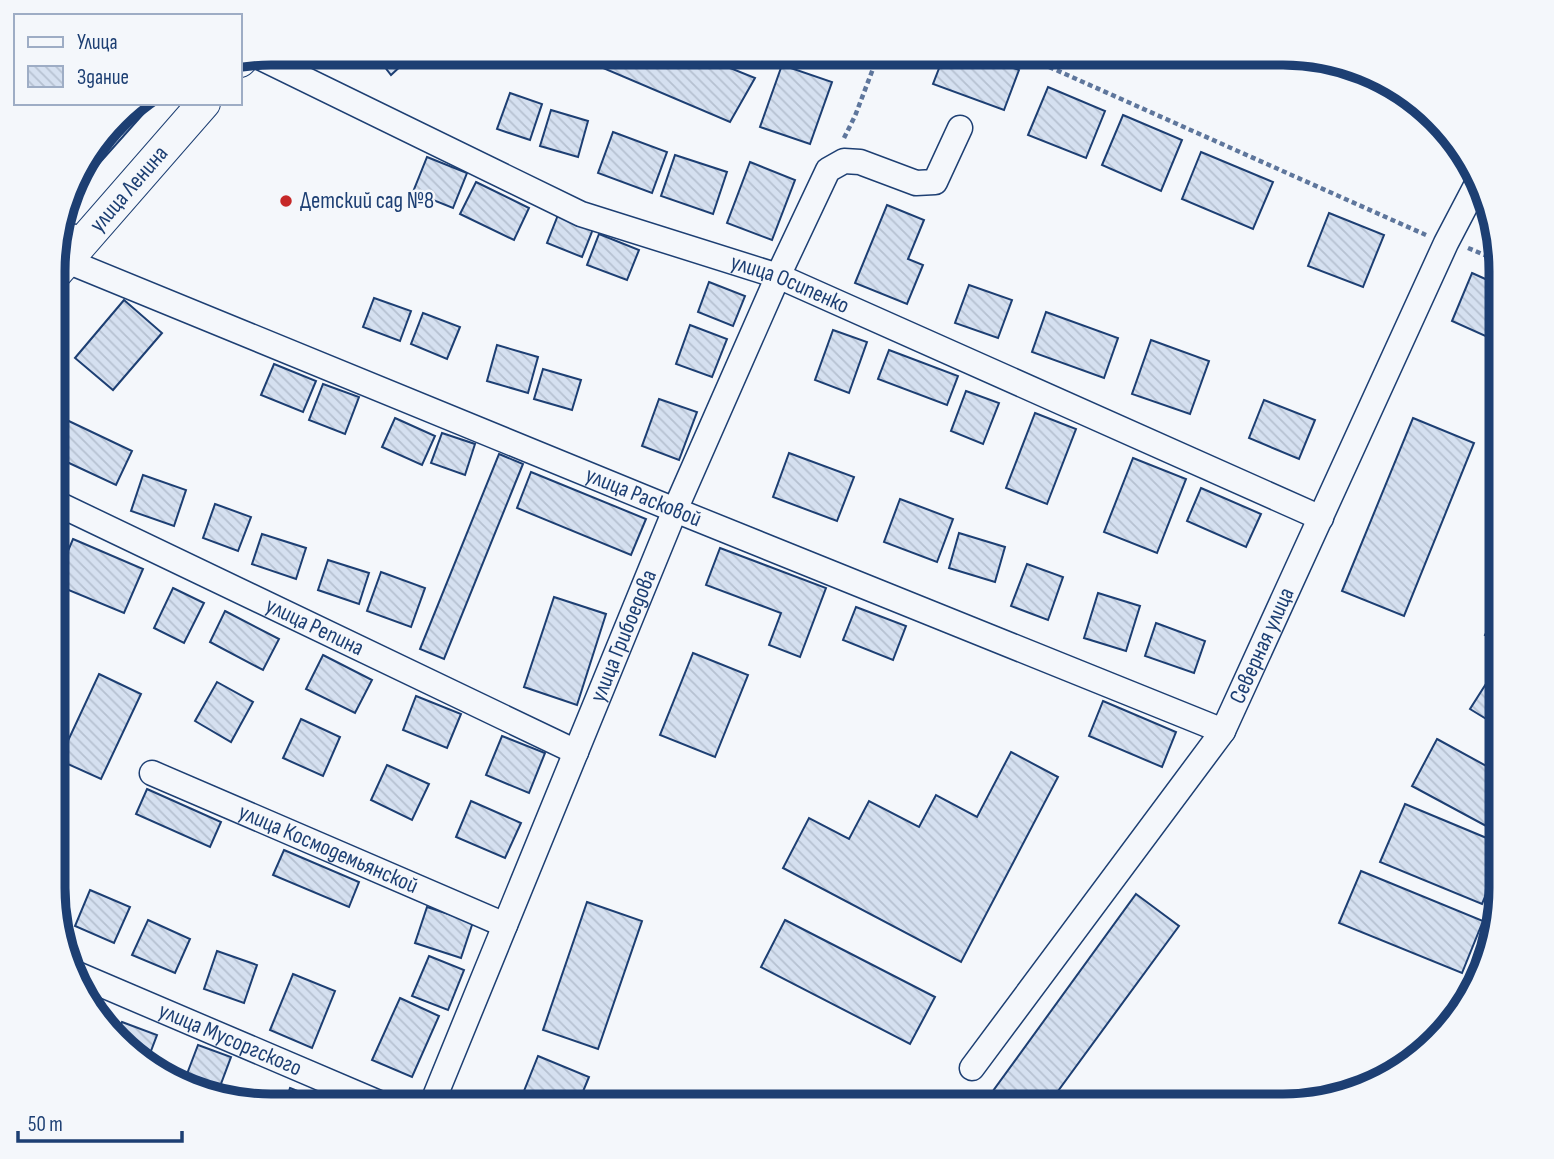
<svg xmlns="http://www.w3.org/2000/svg" width="1554" height="1159" viewBox="0 0 1554 1159" font-family="'Sofia Sans Condensed',sans-serif">
<style>
.building{fill:url(#building-back-hatch);stroke:#1d3f73;stroke-width:2}
.lines{fill:none;stroke-linecap:round;stroke-linejoin:round}
.minor-casing{stroke:#1d3f73;stroke-width:27}
.major-casing{stroke:#1d3f73;stroke-width:34}
.path{stroke:#5e769c;stroke-width:4.5;stroke-dasharray:5 3.5;stroke-linecap:butt}
.minor{stroke:#f4f7fb;stroke-width:24}
.major{stroke:#f4f7fb;stroke-width:32}
.poi-dot{fill:#c62828;stroke:#f4f7fb;stroke-width:2.5}
.labels{text-anchor:middle;dominant-baseline:central;stroke-width:5;stroke-linejoin:round;paint-order:stroke}
.street-label{font-size:23px;fill:#1d3f73;stroke:#f4f7fb}
.poi-label{font-size:23px;fill:#1d3f73;stroke:#f4f7fb;text-anchor:start}
.rim{fill:none;stroke:#1d3f73;stroke-width:9}
</style>
<defs>
<pattern id="building-back-hatch" width="6" height="6" patternUnits="userSpaceOnUse" patternTransform="scale(1.75)"><rect width="6" height="6" fill="#d5e0f0"/><path d="M-1 5l2 2M0 0l6 6M5-1l2 2" fill="none" stroke="#b6c1d1"/></pattern>
</defs>
<rect width="100%" height="100%" fill="#f4f7fb"/>
<!-- building -->
<g class="building">
<path d="M374,53H415L391,75Z"/>
<path d="M601,53H693L755,78L730,122L596,65Z"/>
<path d="M945,53H974L1019,70L1004,110L933,84Z"/>
<path d="M782,65L832,82L810,144L760,127Z"/>
<path d="M1048,87L1105,111L1086,158L1028,135Z"/>
<path d="M510,93L542,104L530,140L497,129Z"/>
<path d="M133,103H153L80,185L75,181L82,162L127,106Z"/>
<path d="M551,110L588,121L578,157L540,146Z"/>
<path d="M1123,115L1182,140L1161,191L1102,165Z"/>
<path d="M613,132L667,152L652,193L598,173Z"/>
<path d="M1201,152L1273,182L1253,229L1182,199Z"/>
<path d="M675,155L727,172L713,214L661,196Z"/>
<path d="M427,157L467,173L453,208L413,192Z"/>
<path d="M750,162L795,180L772,240L727,223Z"/>
<path d="M476,182L529,208L514,240L460,214Z"/>
<path d="M887,205L924,220L908,259L923,265L907,304L855,283Z"/>
<path d="M1329,213L1384,235L1363,287L1308,266Z"/>
<path d="M558,215L593,229L582,257L547,243Z"/>
<path d="M599,234L639,250L627,280L587,265Z"/>
<path d="M1472,273L1501,286V343L1452,321Z"/>
<path d="M709,282L745,296L733,326L698,312Z"/>
<path d="M969,285L1012,300L998,338L955,323Z"/>
<path d="M374,298L411,311L400,341L363,327Z"/>
<path d="M124,300L162,333L113,390L75,358Z"/>
<path d="M1046,312L1118,338L1104,378L1032,352Z"/>
<path d="M423,313L460,327L447,359L411,344Z"/>
<path d="M690,325L727,339L712,377L676,364Z"/>
<path d="M833,330L867,342L849,393L815,380Z"/>
<path d="M1151,340L1209,361L1190,414L1132,394Z"/>
<path d="M497,345L538,357L528,393L487,381Z"/>
<path d="M889,350L958,376L947,405L878,379Z"/>
<path d="M274,364L316,381L303,412L261,395Z"/>
<path d="M543,369L581,380L572,410L534,399Z"/>
<path d="M323,384L359,397L345,434L309,420Z"/>
<path d="M966,391L999,403L983,444L951,431Z"/>
<path d="M659,399L697,412L679,460L642,446Z"/>
<path d="M1264,400L1315,420L1299,459L1249,438Z"/>
<path d="M1035,413L1076,429L1047,504L1006,488Z"/>
<path d="M54,414L132,451L116,485L54,456Z"/>
<path d="M395,418L435,436L422,465L382,447Z"/>
<path d="M1413,418L1474,443L1404,616L1342,591Z"/>
<path d="M442,433L475,444L465,475L431,463Z"/>
<path d="M789,453L854,477L837,521L773,497Z"/>
<path d="M499,454L523,464L444,659L420,649Z"/>
<path d="M1133,458L1186,479L1157,553L1104,532Z"/>
<path d="M531,472L646,519L631,555L517,508Z"/>
<path d="M143,475L186,490L174,526L131,511Z"/>
<path d="M1201,488L1261,514L1246,547L1187,521Z"/>
<path d="M900,499L953,519L937,562L884,542Z"/>
<path d="M215,504L251,517L238,551L203,538Z"/>
<path d="M959,533L1005,547L995,582L949,568Z"/>
<path d="M262,534L306,548L296,579L252,564Z"/>
<path d="M73,539L143,569L124,613L54,584Z"/>
<path d="M720,548L826,588L800,657L769,645L781,613L706,585Z"/>
<path d="M328,560L369,573L359,604L318,590Z"/>
<path d="M1027,564L1063,577L1048,620L1011,606Z"/>
<path d="M381,572L425,588L411,627L367,611Z"/>
<path d="M173,588L204,603L184,643L154,628Z"/>
<path d="M1098,593L1140,606L1126,651L1084,638Z"/>
<path d="M554,597L606,614L577,705L524,687Z"/>
<path d="M1501,604V643L1485,635Z"/>
<path d="M856,607L906,626L893,660L843,640Z"/>
<path d="M225,611L279,639L263,670L210,642Z"/>
<path d="M1156,623L1205,641L1194,673L1145,656Z"/>
<path d="M693,653L748,675L715,757L660,735Z"/>
<path d="M323,655L372,680L355,713L306,689Z"/>
<path d="M1496,668L1501,671V728L1470,709Z"/>
<path d="M99,674L141,694L101,779L59,760Z"/>
<path d="M217,682L253,702L231,742L195,721Z"/>
<path d="M416,696L461,714L447,748L403,730Z"/>
<path d="M1103,701L1176,732L1162,767L1089,736Z"/>
<path d="M301,719L340,737L323,776L283,758Z"/>
<path d="M502,736L545,753L529,793L486,775Z"/>
<path d="M1437,739L1501,774V834L1412,786Z"/>
<path d="M1011,752L1058,777L961,962L783,868L809,818L849,839L869,801L919,827L936,795L977,817Z"/>
<path d="M387,765L429,784L412,820L371,800Z"/>
<path d="M147,789L221,822L210,847L136,814Z"/>
<path d="M471,801L521,823L505,858L456,837Z"/>
<path d="M1405,804L1501,844V858L1482,904L1380,862Z"/>
<path d="M284,850L359,882L349,907L273,875Z"/>
<path d="M1361,871L1483,921L1462,973L1339,923Z"/>
<path d="M90,890L130,907L114,943L75,926Z"/>
<path d="M1136,894L1179,926L1047,1106H982Z"/>
<path d="M587,902L642,921L598,1049L543,1030Z"/>
<path d="M427,907L473,922L461,958L415,943Z"/>
<path d="M148,920L190,939L175,973L132,955Z"/>
<path d="M785,920L935,997L910,1044L761,967Z"/>
<path d="M217,951L257,965L244,1003L204,989Z"/>
<path d="M429,956L464,970L448,1010L412,996Z"/>
<path d="M293,974L335,991L312,1048L270,1030Z"/>
<path d="M400,998L439,1016L412,1077L372,1060Z"/>
<path d="M122,1022L157,1035L146,1064L127,1053L115,1038Z"/>
<path d="M198,1045L231,1057L216,1097L188,1090L182,1087Z"/>
<path d="M538,1056L589,1077L577,1106H518Z"/>
<path d="M290,1088L323,1101L321,1106H284Z"/>
</g>
<g class="lines">
<defs>
<g id="minor">
<path id="s1" d="M255,55L581,214L778,276L1321,518"/>
<path d="M58,231L84,241"/>
<path id="s2" d="M67,261L675,510L1223,731"/>
<path id="s3" d="M54,502L576,752"/>
<path id="s4" d="M152,773L505,925"/>
<path id="s5" d="M72,972L386,1106"/>
<path id="s6" d="M972,1068L1223,731L1446,243L1480,178"/>
<path id="s7" d="M431,1106L675,510L778,276L828,170L844,161L860,162L916,183L935,182L960,128"/>
</g>
<g id="major">
<path d="M240,61L244,57"/>
<path id="s8" d="M54,275L204,103"/>
</g>
</defs>
<!-- minor casing -->
<use href="#minor" class="minor-casing"/>
<!-- major casing -->
<use href="#major" class="major-casing"/>
<!-- path -->
<g class="path">
<path d="M1018,53L1426,235"/>
<path d="M844,138L855,116L879,53"/>
<path d="M1468,248L1499,261"/>
</g>
<!-- minor -->
<use href="#minor" class="minor"/>
<!-- major -->
<use href="#major" class="major"/>
</g>
<!-- markers -->
<circle class="poi-dot" cx="286" cy="201" r="7"/>
<g class="labels">
<!-- street labels -->
<g class="street-label">
<text stroke="none"><textPath href="#s8" startOffset="114">улица Ленина</textPath></text>
<text stroke="none"><textPath href="#s1" startOffset="583">улица Осипенко</textPath></text>
<text stroke="none"><textPath href="#s2" startOffset="623">улица Расковой</textPath></text>
<text stroke="none"><textPath href="#s3" startOffset="289">улица Репина</textPath></text>
<text stroke="none"><textPath href="#s7" startOffset="508">улица Грибоедова</textPath></text>
<text stroke="none"><textPath href="#s6" startOffset="514">Северная улица</textPath></text>
<text stroke="none"><textPath href="#s4" startOffset="192">улица Космодемьянской</textPath></text>
<text stroke="none"><textPath href="#s5" startOffset="172">улица Мусоргского</textPath></text>
</g>
<!-- poi labels -->
<g class="poi-label">
<text x="300" y="201">Детский сад №8</text>
</g>
</g>
<!-- crop -->
<path d="M0 0H1554V1159H0ZM271 65H1283A206 206 0 0 1 1489 271V888A206 206 0 0 1 1283 1094H271A206 206 0 0 1 65 888V271A206 206 0 0 1 271 65Z" fill="#f4f7fb" fill-rule="evenodd"/>
<path class="rim" d="M271 65H1283A206 206 0 0 1 1489 271V888A206 206 0 0 1 1283 1094H271A206 206 0 0 1 65 888V271A206 206 0 0 1 271 65Z"/>
<!-- legend -->
<rect x="14" y="14" width="228" height="91" fill="#f4f7fb" stroke="#9eadc5" stroke-width="2"/>
<rect x="28" y="37" width="35" height="10" fill="#f4f7fb" stroke="#9eadc5" stroke-width="2"/>
<text x="77" y="49" font-size="21" fill="#1d3f73">Улица</text>
<rect x="28" y="66" width="35" height="21" fill="url(#building-back-hatch)" stroke="#9eadc5" stroke-width="2"/>
<text x="77" y="84" font-size="21" fill="#1d3f73">Здание</text>
<!-- scale -->
<path d="M18 1131v10h164v-10" fill="none" stroke="#1d3f73" stroke-width="3.5"/>
<text x="28" y="1131" font-size="21" fill="#1d3f73" stroke="#f4f7fb" stroke-width="5" paint-order="stroke">50 m</text>
</svg>
